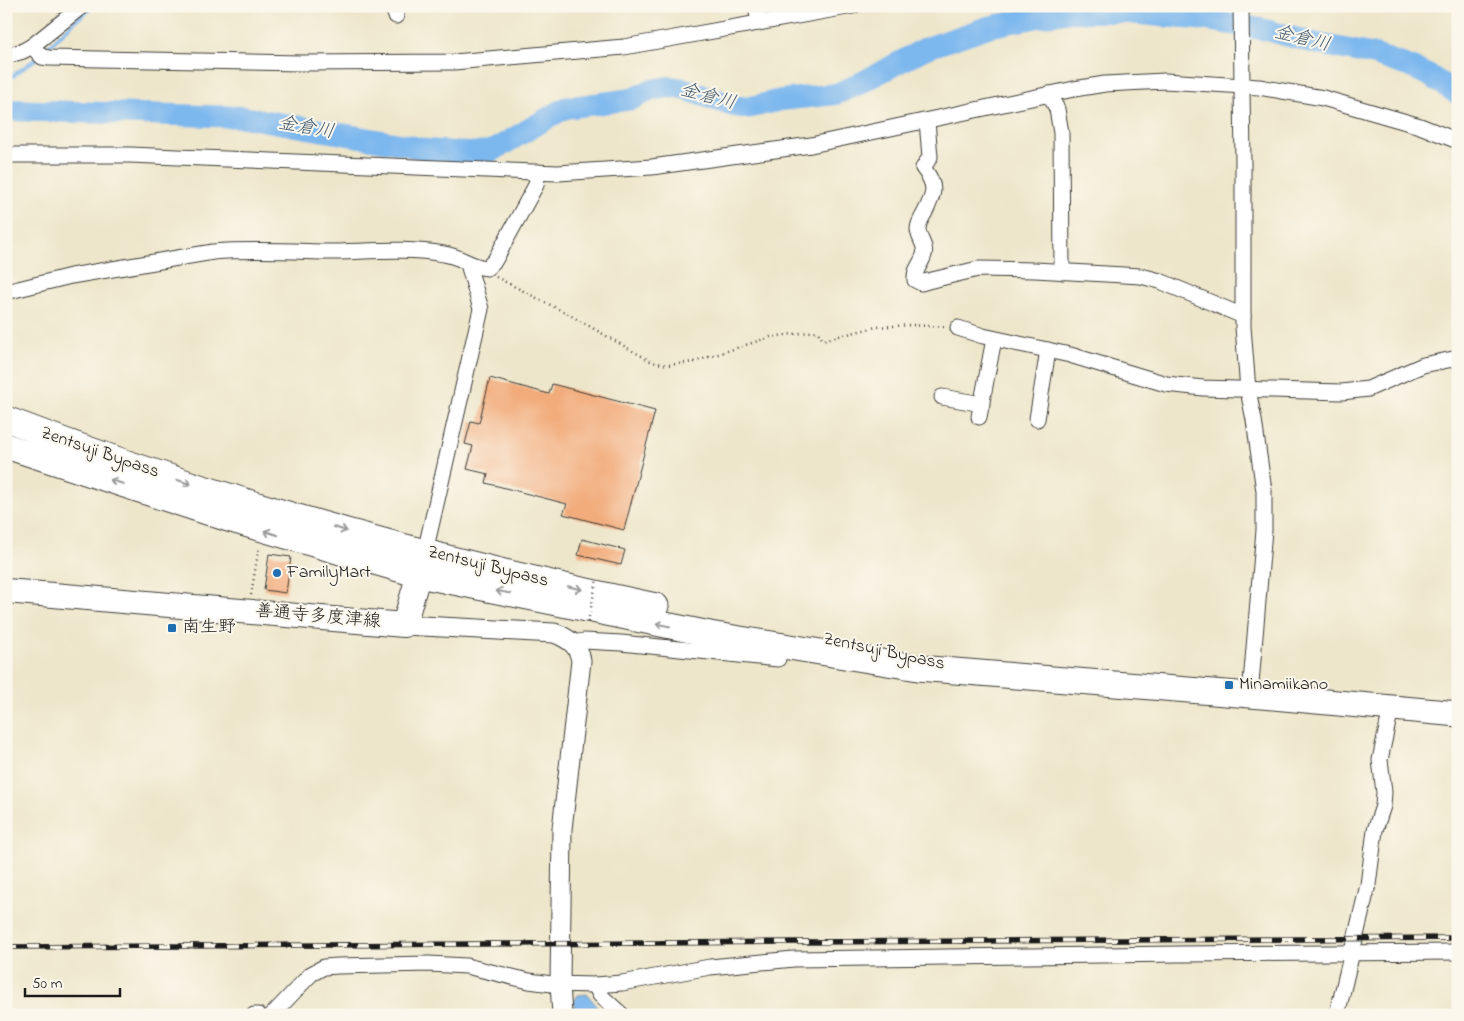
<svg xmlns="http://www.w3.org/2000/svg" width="1464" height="1021" viewBox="0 0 1464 1021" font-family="'Indie Flower','Klee One',sans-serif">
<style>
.water{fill:#7cb7ee;stroke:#4c6a85}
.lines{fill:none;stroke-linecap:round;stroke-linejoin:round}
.stream{stroke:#7cb7ee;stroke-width:4}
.river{stroke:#7cb7ee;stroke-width:22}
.building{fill:#f2ab7a}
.minor-casing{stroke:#3c3a36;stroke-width:17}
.tertiary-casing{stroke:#3c3a36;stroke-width:21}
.primary-casing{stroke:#3c3a36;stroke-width:26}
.trunk-casing{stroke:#3c3a36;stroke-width:27}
.path{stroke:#3c3a36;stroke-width:2.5;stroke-dasharray:1 4;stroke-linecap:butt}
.minor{stroke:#fff;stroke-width:15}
.tertiary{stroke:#fff;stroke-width:19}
.primary{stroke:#fff;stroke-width:24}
.trunk{stroke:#fff;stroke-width:25}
.rail-casing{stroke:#1c1c1c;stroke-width:5.5}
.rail{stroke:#fbf7ec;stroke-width:4;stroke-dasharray:11;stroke-linecap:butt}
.path-bridge{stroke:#3c3a36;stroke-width:2.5;stroke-dasharray:1 4;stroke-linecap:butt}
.oneway{stroke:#999}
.poi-dot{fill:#1f6fb2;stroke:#fbf7ec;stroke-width:2}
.labels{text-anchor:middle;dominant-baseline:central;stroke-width:4;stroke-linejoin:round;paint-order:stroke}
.street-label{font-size:18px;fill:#1c1c1c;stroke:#fbf7ec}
.poi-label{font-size:18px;fill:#1c1c1c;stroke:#fbf7ec;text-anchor:start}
.water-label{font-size:19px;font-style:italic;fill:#425a70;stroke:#fbf7ec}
</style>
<rect width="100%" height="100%" fill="#fbf7ec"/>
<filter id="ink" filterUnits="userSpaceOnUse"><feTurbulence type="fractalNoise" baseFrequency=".02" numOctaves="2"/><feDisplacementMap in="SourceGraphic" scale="10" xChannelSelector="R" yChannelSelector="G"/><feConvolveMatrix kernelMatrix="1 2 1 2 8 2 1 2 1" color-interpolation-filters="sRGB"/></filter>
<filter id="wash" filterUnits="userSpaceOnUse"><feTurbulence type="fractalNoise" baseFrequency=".0096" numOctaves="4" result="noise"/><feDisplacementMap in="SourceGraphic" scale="20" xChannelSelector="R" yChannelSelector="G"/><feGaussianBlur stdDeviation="1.12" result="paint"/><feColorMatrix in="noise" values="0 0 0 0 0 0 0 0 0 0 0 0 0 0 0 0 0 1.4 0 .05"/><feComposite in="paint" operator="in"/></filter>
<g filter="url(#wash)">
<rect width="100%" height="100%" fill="#eee6ca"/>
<!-- water -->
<path class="water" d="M587,994L604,1015H578L574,1012V1001L578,995Z"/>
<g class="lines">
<!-- stream -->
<g class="stream">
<path d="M42,53L75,21L94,6"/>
<path d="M6,81L37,58"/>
</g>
<!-- river -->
<path class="river" d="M6,110L243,117L406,145L426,150L469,153L492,151L565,108L632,99L651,90L669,87L684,89L734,106L747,108L781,100L836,94L859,84L924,49L988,27L1064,12H1118L1207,20L1266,30L1314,43L1375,55L1408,66L1430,76L1458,94"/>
</g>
<g id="blocks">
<!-- building -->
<g class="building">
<path d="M490,378L549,394L552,384L655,411L624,530L563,514L567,504L486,483L488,474L467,469L473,446L465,444L471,421L479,423Z"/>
<path d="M582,539L625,550L621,565L578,555Z"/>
<path d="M269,554L291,557L286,593L264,590Z"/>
</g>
</g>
</g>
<g filter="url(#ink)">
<use href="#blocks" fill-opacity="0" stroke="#3c3a36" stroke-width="1"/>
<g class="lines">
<defs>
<g id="minor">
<path d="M392,6L396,16"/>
<path d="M756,6L759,23"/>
<path d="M1241,6L1243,164V327L1248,390L1254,420L1264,491V530L1250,695"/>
<path d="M32,46L42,57L49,58L301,63L454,62L624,47L853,6"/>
<path d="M6,56L23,51L32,46L82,6"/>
<path d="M1049,94L1057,109L1061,133L1062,272"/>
<path d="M927,121L930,157L923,168C938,186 934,195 924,214C921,219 918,224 918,229C918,238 927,246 924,255C921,265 914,269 915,280L921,283L928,281L978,269L1035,270L1141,276L1160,281L1243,316"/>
<path d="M6,155H130L558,173L652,167L811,145L1074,89L1105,84L1165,81L1259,87L1323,98L1420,126L1458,141"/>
<path d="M6,292L71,276L213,252C251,249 288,251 325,252C364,252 405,247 444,254C460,256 471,267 487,268L495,260L536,185L538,172"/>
<path d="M958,328L983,336L1070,355L1166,384L1203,388L1342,392L1368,389L1423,365L1458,358"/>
<path d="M942,397L982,404"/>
<path d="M979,417L994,339"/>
<path d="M1037,419L1048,350"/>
<path d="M425,552L481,309L468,264"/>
<path d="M573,643L584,641L621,643L778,659"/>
<path d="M595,985L600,995L622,1015"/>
<path d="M254,1015H258"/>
<path d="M272,1015L311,974L324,967L338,966L429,964L466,966L529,981L552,984L595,985L622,983L710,967L794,959L1179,954L1458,952"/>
<path d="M1337,1015L1368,885L1375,830L1383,806L1384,792L1380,760L1391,708"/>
</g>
<path id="tertiary" d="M404,625L554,633C568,638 579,645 581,661L562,829L560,984L562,1015"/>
<path id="primary" d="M6,591L404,625L424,556"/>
<g id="trunk">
<path d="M6,419C217,500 435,560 656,606"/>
<path d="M6,446L225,518L419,575L710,634L918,668L1250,695L1458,714"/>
</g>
</defs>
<!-- minor casing -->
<use href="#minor" class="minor-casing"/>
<!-- tertiary casing -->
<use href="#tertiary" class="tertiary-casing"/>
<!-- primary casing -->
<use href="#primary" class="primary-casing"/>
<!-- trunk casing -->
<use href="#trunk" class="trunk-casing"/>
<!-- path -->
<g class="path">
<path d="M281,6L340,8L353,6"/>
<path d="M496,277L568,314L652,362L668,365L694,362L770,337L817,331L823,340L876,327L911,325L946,327"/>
<path d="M251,595L259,547"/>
</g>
<!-- minor -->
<use href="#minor" class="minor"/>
<!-- tertiary -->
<use href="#tertiary" class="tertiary"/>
<!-- primary -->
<use href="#primary" class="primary"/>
<!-- trunk -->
<use href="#trunk" class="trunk"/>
<defs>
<path id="rail" d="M6,947L1458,938"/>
</defs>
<!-- rail casing -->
<use href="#rail" class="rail-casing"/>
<!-- rail -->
<use href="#rail" class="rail"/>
<!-- path-bridge -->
<path class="path-bridge" d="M588,622L597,579"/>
</g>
<!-- one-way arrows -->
<defs><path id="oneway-shaft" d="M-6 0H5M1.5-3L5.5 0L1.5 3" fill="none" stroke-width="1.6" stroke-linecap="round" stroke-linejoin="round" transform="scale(1.25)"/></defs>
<g class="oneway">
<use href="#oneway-shaft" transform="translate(117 482) rotate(-162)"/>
<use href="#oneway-shaft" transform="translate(184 482) rotate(18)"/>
<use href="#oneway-shaft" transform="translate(340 529) rotate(17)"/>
<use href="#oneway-shaft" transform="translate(271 533) rotate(-163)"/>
<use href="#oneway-shaft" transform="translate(575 588) rotate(14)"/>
<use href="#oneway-shaft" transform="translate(503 592) rotate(-169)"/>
<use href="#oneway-shaft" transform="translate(663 625) rotate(-169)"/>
</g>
</g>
<!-- markers -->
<g class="poi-dot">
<circle cx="277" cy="573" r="5"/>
<rect x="167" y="623" width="10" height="10" rx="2.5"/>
<rect x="1224" y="680" width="10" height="10" rx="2.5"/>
</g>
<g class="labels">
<!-- street labels -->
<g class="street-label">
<text transform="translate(100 453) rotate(19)">Zentsuji Bypass</text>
<text transform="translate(488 567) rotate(14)">Zentsuji Bypass</text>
<text transform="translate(318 617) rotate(5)">善通寺多度津線</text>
<text transform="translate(884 652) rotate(12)">Zentsuji Bypass</text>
</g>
<!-- poi labels -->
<g class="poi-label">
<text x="287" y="573">FamilyMart</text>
<text x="182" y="628">南生野</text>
<text x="1239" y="685">Minamiikano</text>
</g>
<!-- water labels -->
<g class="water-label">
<text transform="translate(1302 39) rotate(14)">金倉川</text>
<text transform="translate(708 97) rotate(15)">金倉川</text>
<text transform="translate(306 128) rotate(10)">金倉川</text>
</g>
</g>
<!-- margin -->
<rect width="1464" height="1021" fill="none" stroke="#fbf7ec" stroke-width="25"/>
<!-- scale -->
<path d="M25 988v8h95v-8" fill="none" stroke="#1c1c1c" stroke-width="2.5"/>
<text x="32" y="988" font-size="15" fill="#1c1c1c" stroke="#fbf7ec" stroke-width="4" paint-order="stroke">50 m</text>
</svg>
